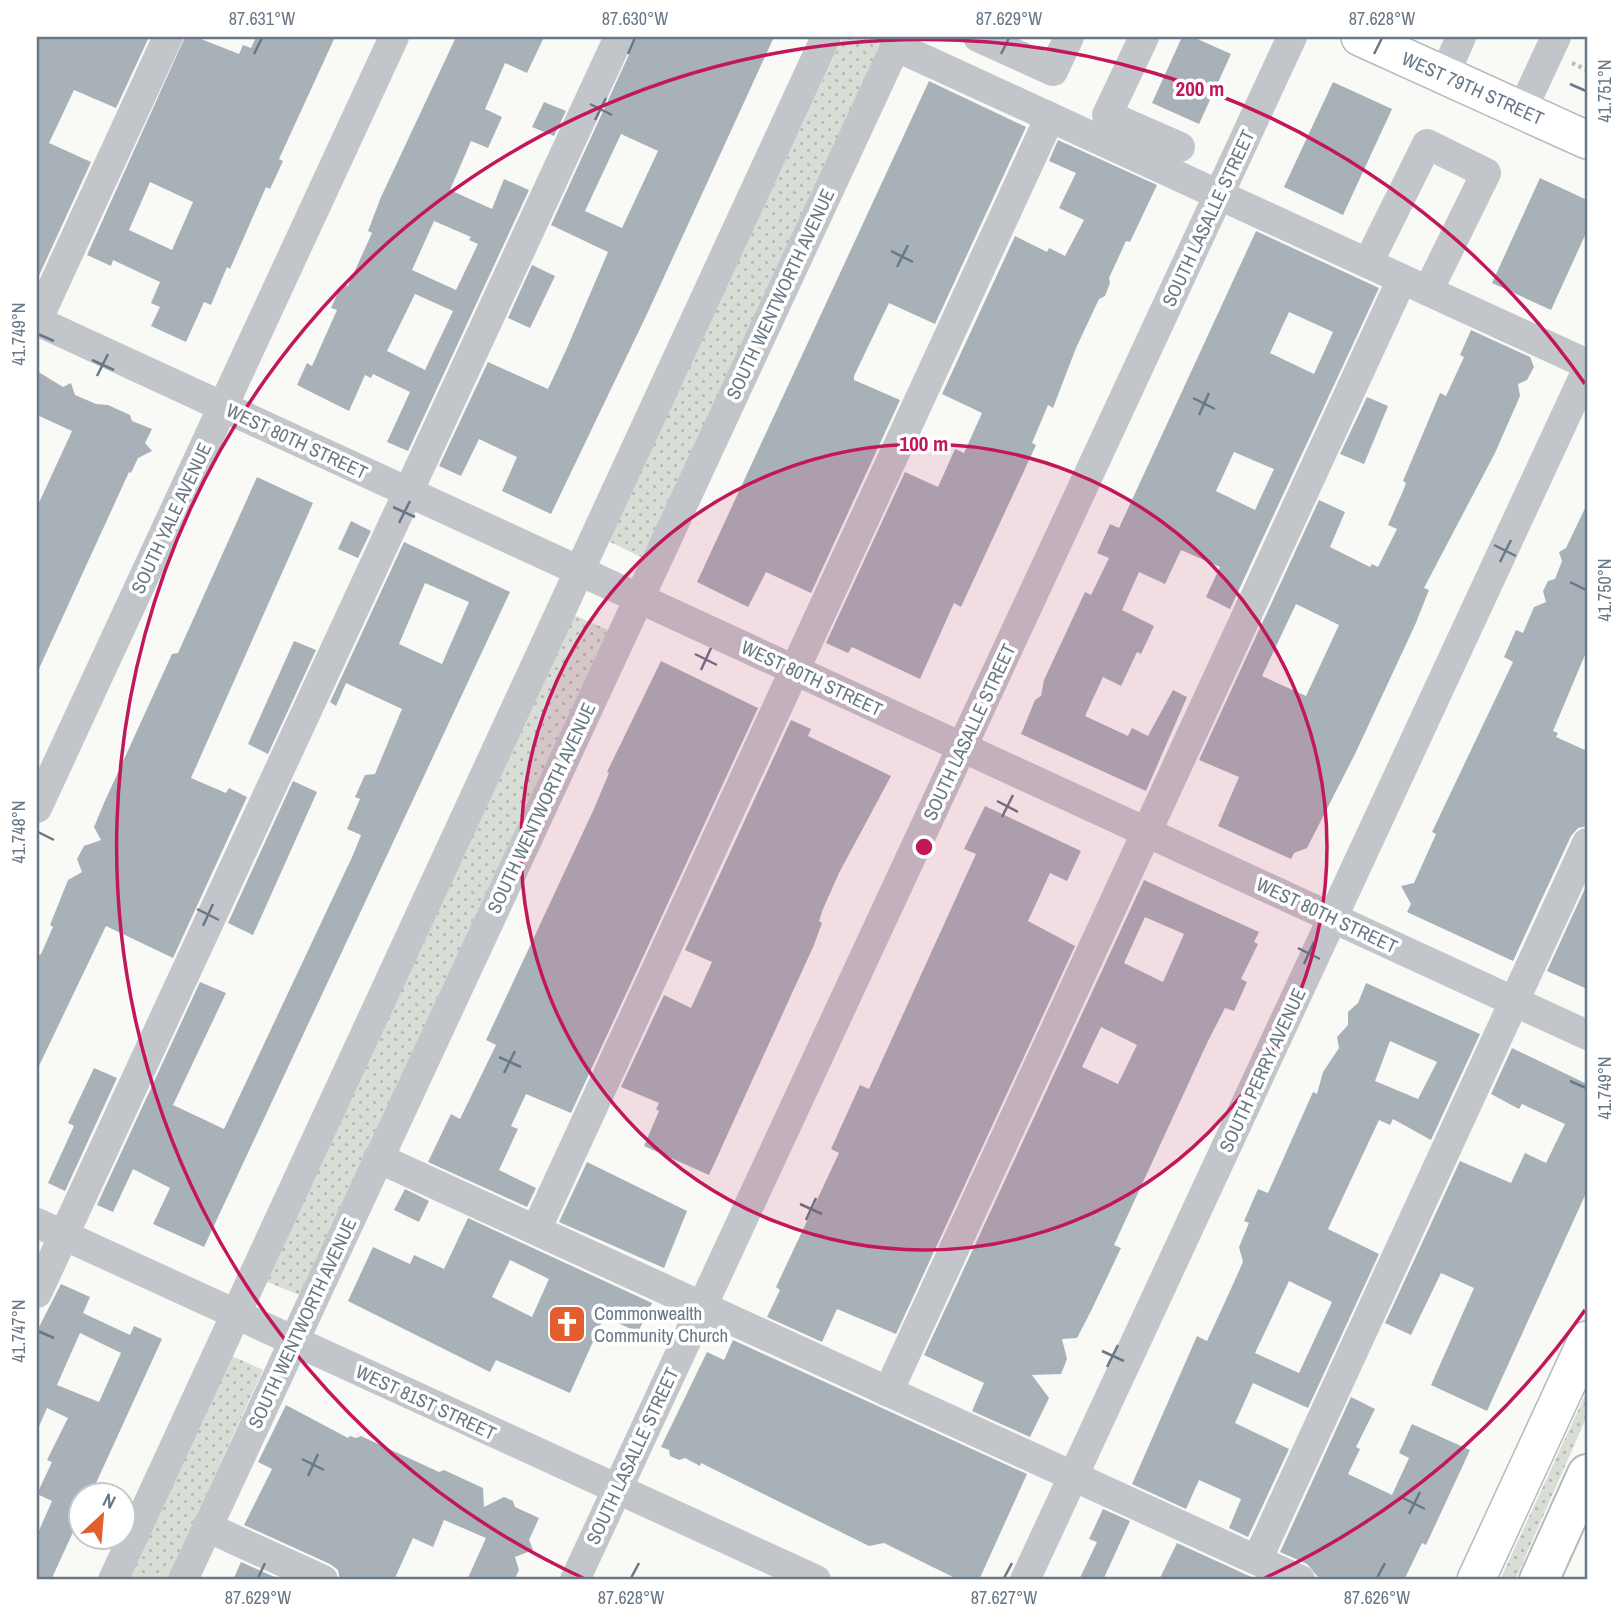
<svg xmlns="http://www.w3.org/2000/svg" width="1624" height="1617" viewBox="0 0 1624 1617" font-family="'Archivo Narrow',sans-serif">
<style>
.grass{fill:url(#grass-dots)}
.building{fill:#a9b1b8;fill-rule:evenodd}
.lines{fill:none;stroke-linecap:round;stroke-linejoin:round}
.major-casing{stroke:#b6babe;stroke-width:40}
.highway-casing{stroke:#b6b9bd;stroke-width:42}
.path{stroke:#bcbfc2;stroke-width:4.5;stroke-dasharray:3.5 3.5;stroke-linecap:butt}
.minor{stroke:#c2c6ca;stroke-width:30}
.major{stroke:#fff;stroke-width:37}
.highway{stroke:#fff;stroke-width:38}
.ticks{fill:none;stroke:#687887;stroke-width:2.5}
.ring{fill:none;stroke:#c2185b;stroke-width:3.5}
.labels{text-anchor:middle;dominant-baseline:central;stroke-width:7;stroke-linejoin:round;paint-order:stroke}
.street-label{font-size:19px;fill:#687887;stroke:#fff}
.poi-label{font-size:19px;fill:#687887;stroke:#fff;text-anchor:start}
.centre{fill:#c2185b;stroke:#fff;stroke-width:3.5}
.ring-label{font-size:21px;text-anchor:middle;font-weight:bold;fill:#c2185b;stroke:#fff;stroke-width:7;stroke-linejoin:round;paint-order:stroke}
.neatline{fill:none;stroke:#687887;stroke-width:2.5}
.ticks-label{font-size:18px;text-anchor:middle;fill:#687887}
</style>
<defs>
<pattern id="grass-dots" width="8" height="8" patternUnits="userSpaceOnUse" patternTransform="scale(1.75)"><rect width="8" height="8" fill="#d8ded6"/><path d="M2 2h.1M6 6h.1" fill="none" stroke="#b3b9b3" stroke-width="1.8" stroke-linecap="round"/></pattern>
</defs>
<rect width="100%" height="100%" fill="#f9f9f6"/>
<!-- grass -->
<g class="grass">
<path d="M843,37H885L643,558L608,541Z"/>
<path d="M574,615L608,630L299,1295L265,1281Z"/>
<path d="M232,1356L263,1370L167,1580H129Z"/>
<path d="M1587,1391V1416L1515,1580H1500Z"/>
</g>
<!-- building -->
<g class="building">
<path d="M37,37H149L116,108L74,90L49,143L91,162L37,280Z"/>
<path d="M185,37H196L239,54L243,45L251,48L256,37H335L279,159L283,161L270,189L266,187L230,269L227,267L211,305L204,302L186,342L151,326L160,307L151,303L160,282L113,260L111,266L87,255ZM150,182L193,202L172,250L129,230Z"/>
<path d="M456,37H544L527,73L505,63L485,109L502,117L488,148L471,141L450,190L492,209L504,179L529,190L408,451L387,442L410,392L373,374L371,378L365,375L349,411L297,385L307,363L312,366L337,310L331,308L342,284L348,286L372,233L368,231L381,197ZM434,221L471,237L469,240L478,244L456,290L412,270ZM415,294L453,311L425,370L387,351Z"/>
<path d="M637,37H774L647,314L551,514L502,491L517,457L479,439L461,476L439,466L488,362L548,389L567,348L608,252L551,225ZM621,134L658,151L622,228L585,211Z"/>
<path d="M1182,37H1193L1231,54L1199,124L1152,103Z"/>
<path d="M929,81L1026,127L935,324L889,303L854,376V380L900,400L811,593L766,572L748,607L697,582Z"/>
<path d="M1333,82L1392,109L1343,215L1284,187Z"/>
<path d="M544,102L566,111L554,136L532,127Z"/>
<path d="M1058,140L1157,185L1130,242L1126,241L1109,278L1110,283L1105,296L1099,299L1076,348L1053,408L1048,405L1032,443L1036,445L961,607L954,603L920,679L852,647L848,653L826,643L905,472L938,487L955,449L964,453L982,413L942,394L1015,236L1047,252L1049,248L1065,256L1084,220L1059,208L1076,173L1049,161Z"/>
<path d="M1540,178L1587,200V231L1551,310L1492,283Z"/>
<path d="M1256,231L1379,288L1230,609L1206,597L1220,567L1181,550L1165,584L1139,572L1122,610L1154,626L1141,654L1137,652L1121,686L1103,677L1085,716L1128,736L1132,728L1148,736L1173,690L1187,697L1146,791L1021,734L1035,700L1041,696L1044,680L1085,592L1091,595L1109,558L1097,553L1110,524L1119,528ZM1289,312L1333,332L1314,374L1270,353ZM1234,452L1274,469L1255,510L1216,491Z"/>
<path d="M532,265L555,276L530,328L508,318Z"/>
<path d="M1471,330L1530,357L1534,367L1527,380L1518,384L1520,396L1495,453L1424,588L1429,590L1415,625L1355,754L1307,848L1294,853L1291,859L1218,826L1239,777L1199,760L1319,500L1345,512L1330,547L1370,567L1372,564L1378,567L1397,529L1388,525L1403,491L1406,483L1403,481L1440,393L1446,396L1464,357L1460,355ZM1296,604L1339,625L1306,696L1262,676Z"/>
<path d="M37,371L63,387L71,383L75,395L96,404L108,405L130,415L132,421L152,429L145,443L152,451L138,458L131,473L129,472L37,673V507L72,431L37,415Z"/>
<path d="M1367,397L1388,406L1364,464L1340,454Z"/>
<path d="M257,477L313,503L191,778L226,793L229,788L247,797L173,958L106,926L37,1070V957L41,954L53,927L50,925L68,880L82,872L77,859L84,846L101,840L94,827L104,803L172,654L178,653L187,633Z"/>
<path d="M1587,504V650L1553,731L1558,733L1556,737L1587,751V826L1578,828L1571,836L1513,961L1407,912L1411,904L1401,886L1414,883L1436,834L1432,832L1513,662L1504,657L1516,630L1523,633L1534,607L1546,602L1543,591L1548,581L1555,579L1562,561L1559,552L1566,548Z"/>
<path d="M351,521L371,531L358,558L338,549Z"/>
<path d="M404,542L510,592L204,1247L153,1224L170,1188L133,1169L113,1212L97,1205L200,982L226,993L173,1105L224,1129L353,855L361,835L347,829L360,799L355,797L365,775L375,774L402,709L346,683L336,706L330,702ZM425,583L469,602L442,664L399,644Z"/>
<path d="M294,641L316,650L268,754L248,744Z"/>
<path d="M661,661L758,708L571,1113L526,1094L511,1126L518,1129L499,1170L536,1188L527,1207L428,1162L451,1114L460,1119L496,1045L486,1040L593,811L609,773L607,772Z"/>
<path d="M791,720L811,729L808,736L891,776L839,873L823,909L819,921L822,923L814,945L709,1175L644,1146L659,1111L656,1109L659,1103L621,1087L664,995L691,1008L712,962L685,950Z"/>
<path d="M293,781L317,792L253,935L228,923Z"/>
<path d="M985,806L1081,851L1067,881L1050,873L1028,921L1075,946L896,1334L837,1309L822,1342L767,1317L780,1290L776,1287L839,1153L831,1149L860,1085L869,1089L976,854L964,849Z"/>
<path d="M1144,880L1259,932L1254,942L1258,944L1241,979L1247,982L1234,1011L1225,1008L1208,1041L1114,1245L1121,1248L1091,1311L1077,1338L1062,1339L1067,1359L1061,1374L1032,1375L1049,1398L1030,1437L972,1411L984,1383L924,1355ZM1145,917L1184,934L1163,982L1124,963ZM1101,1027L1137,1045L1118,1084L1082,1067Z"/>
<path d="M1587,884V989L1547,971Z"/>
<path d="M1366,983L1480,1034L1431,1140L1393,1119L1390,1125L1379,1120L1328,1229L1379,1254L1308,1408L1253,1383L1235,1423L1289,1449L1248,1537L1229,1528L1241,1499L1199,1480L1186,1509L1132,1484L1197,1336L1207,1341L1230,1291L1243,1262L1239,1247L1249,1223L1244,1221L1258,1189L1268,1193L1313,1092L1317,1094L1323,1072L1339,1048L1337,1037L1348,1025V1012L1358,1003ZM1390,1041L1437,1062L1418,1099L1375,1081ZM1289,1281L1332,1302L1299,1373L1255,1353Z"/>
<path d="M1512,1048L1585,1083L1587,1079V1191L1487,1411L1431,1385L1474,1288L1441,1273L1411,1335L1385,1323L1460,1161L1511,1183L1525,1153L1546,1163L1565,1124L1522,1104L1519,1109L1491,1094Z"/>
<path d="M94,1068L117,1078L65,1191L48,1183L74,1126L68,1123Z"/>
<path d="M587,1162L687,1211L664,1268L559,1222Z"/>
<path d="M405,1189L429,1201L419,1222L394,1210Z"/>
<path d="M468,1218L652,1303L638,1332L604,1317L570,1393L496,1360L490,1372L348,1301L373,1247L410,1264L414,1255L444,1269ZM510,1260L549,1279L532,1317L492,1297Z"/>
<path d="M61,1284L90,1297L83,1313L130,1335L134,1326L162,1339L91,1494H80V1517L51,1580H37V1535L52,1501L37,1494L52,1462L47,1460L68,1418L47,1408L37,1431V1331ZM80,1333L121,1353L99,1402L57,1385Z"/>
<path d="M733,1340L1027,1474L979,1580H959L884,1543L869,1546L701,1463L700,1466L685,1458L679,1460L670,1456L669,1450L661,1447L707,1352L724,1360Z"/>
<path d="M1351,1397L1375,1409L1356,1447L1360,1449L1348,1474L1392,1495L1409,1458L1399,1453L1412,1424L1470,1450L1426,1545L1422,1543L1404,1580H1327L1317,1576L1307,1564L1280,1552Z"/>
<path d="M286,1405L348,1438L350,1436L356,1438L361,1436L439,1472L444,1470L483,1488L484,1507L504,1497L513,1501L515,1507L539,1518L529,1540L533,1550L515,1557L519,1570L514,1580H467L486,1538L444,1520L433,1547L413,1538L394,1580H340L338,1570L330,1564L244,1525L272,1469L258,1462Z"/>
<path d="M1103,1509L1130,1521L1103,1580H1079L1097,1542L1089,1539Z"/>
<path d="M1177,1543L1258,1580H1159Z"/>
<path d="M241,1562L281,1580H233Z"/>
</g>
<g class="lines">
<defs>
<g id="major">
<path d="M1360,37L1587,140"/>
<path d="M1476,1580L1587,1340"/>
</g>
<path id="highway" d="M1539,1580L1587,1474"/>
</defs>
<!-- major casing -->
<use href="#major" class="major-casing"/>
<!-- highway casing -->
<use href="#highway" class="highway-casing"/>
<!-- path -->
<path class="path" d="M1572,63L1587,70"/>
<!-- minor -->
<g class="minor">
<path d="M978,37L1053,71L1069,37"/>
<path d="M1144,37L1107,115L1180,147"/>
<path d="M895,46L1587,364"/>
<path d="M1444,76L1461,37"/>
<path d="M1522,110L1556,37"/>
<path d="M1368,263L1427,144L1486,173L1428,291"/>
<path d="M37,321L1587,1035"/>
<path d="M37,321L168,37"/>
<path d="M37,808L394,37"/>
<path d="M378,1158L1300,1580"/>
<path d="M37,1223L816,1580"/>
<path d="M536,1230L1050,117"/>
<path d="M37,1293L619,37"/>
<path d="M888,1392L1402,279"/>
<path d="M207,1527L323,1580"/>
<path d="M1257,1560L1587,843"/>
<path d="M113,1580L826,37"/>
<path d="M183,1580L900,37"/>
<path d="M575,1580L1292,37"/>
<path d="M1025,1580L1587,370"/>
</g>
<!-- major -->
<use href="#major" class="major"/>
<!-- highway -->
<use href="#highway" class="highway"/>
</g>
<!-- ticks -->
<path class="ticks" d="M254,54L262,38M628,54L635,38M1001,54L1009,38M1374,54L1382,38M1570,84L1586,91M590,104L612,115M595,120L606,98M891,251L913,262M897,267L908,245M38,334L54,341M92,360L114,370M97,376L108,354M1193,398L1215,409M1199,415L1209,393M393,507L415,517M399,523L410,501M1494,545L1516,556M1500,562L1511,540M1570,582L1586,590M695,654L717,665M701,670L711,648M997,801L1018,812M1002,817L1013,795M38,832L54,840M197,909L219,920M203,926L213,904M1298,948L1320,959M1304,964L1314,942M499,1057L521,1067M504,1073L515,1051M1570,1081L1586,1088M800,1204L822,1214M806,1220L816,1198M38,1331L54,1338M1102,1351L1124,1361M1107,1367L1118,1345M302,1459L324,1470M308,1476L318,1454M1403,1498L1425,1509M1409,1514L1420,1492M258,1578L265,1563M631,1578L639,1563M1004,1578L1012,1563M1377,1578L1385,1563"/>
<!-- distance rings -->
<circle cx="924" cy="847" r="403" fill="#c2185b" fill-opacity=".12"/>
<g class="ring">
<circle cx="924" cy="847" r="403"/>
<path d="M1585 1310A807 807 0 0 1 1265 1578M583 1578A807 807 0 1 1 1585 384"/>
</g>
<!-- icons -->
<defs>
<symbol id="church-square" viewBox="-11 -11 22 22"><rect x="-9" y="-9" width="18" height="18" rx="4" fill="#e25e2e" stroke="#fff"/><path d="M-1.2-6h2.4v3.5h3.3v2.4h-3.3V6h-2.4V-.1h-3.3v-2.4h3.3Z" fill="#fff"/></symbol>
</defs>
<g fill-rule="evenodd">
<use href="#church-square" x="545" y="1302" width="44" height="44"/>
</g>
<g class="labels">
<!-- street labels -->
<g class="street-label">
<text transform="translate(1473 88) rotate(24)">WEST 79TH STREET</text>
<text transform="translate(1208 218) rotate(-65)">SOUTH LASALLE STREET</text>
<text transform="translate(780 294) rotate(-65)">SOUTH WENTWORTH AVENUE</text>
<text transform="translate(297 441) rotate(25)">WEST 80TH STREET</text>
<text transform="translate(171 518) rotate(-65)">SOUTH YALE AVENUE</text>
<text transform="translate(812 678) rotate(25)">WEST 80TH STREET</text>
<text transform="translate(969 732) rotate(-65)">SOUTH LASALLE STREET</text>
<text transform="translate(541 808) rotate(-65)">SOUTH WENTWORTH AVENUE</text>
<text transform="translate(1327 915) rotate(25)">WEST 80TH STREET</text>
<text transform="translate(1262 1070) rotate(-65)">SOUTH PERRY AVENUE</text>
<text transform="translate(302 1323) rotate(-65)">SOUTH WENTWORTH AVENUE</text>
<text transform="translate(426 1402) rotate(25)">WEST 81ST STREET</text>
<text transform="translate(632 1456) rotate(-65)">SOUTH LASALLE STREET</text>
</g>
<!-- poi labels -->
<g class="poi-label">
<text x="594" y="1313">Commonwealth<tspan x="594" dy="22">Community Church</tspan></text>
</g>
</g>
<circle cx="924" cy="847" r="10" class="centre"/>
<g class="ring-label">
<text x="1200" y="96">200 m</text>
<text x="924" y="451">100 m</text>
</g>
<!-- border -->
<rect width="1624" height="1617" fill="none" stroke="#ffffff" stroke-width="77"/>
<!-- north arrow -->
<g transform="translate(102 1516) rotate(26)"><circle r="33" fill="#ffffff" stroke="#c3c9cf" stroke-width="2"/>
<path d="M0-5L12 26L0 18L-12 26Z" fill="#e25e2e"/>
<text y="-10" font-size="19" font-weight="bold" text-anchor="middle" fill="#687887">N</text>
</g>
<rect x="38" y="38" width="1548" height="1540" class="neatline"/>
<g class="ticks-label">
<text x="262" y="25">87.631°W</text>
<text x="635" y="25">87.630°W</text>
<text x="1009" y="25">87.629°W</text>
<text x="1382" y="25">87.628°W</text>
<text transform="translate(1605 91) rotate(-90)" y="6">41.751°N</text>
<text transform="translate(19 334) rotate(-90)" y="6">41.749°N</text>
<text transform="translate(1605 590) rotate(-90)" y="6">41.750°N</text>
<text transform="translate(19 832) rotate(-90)" y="6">41.748°N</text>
<text transform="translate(1605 1088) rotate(-90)" y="6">41.749°N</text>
<text transform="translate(19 1331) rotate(-90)" y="6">41.747°N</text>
<text x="258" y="1604">87.629°W</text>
<text x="631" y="1604">87.628°W</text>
<text x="1004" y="1604">87.627°W</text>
<text x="1377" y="1604">87.626°W</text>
</g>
</svg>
